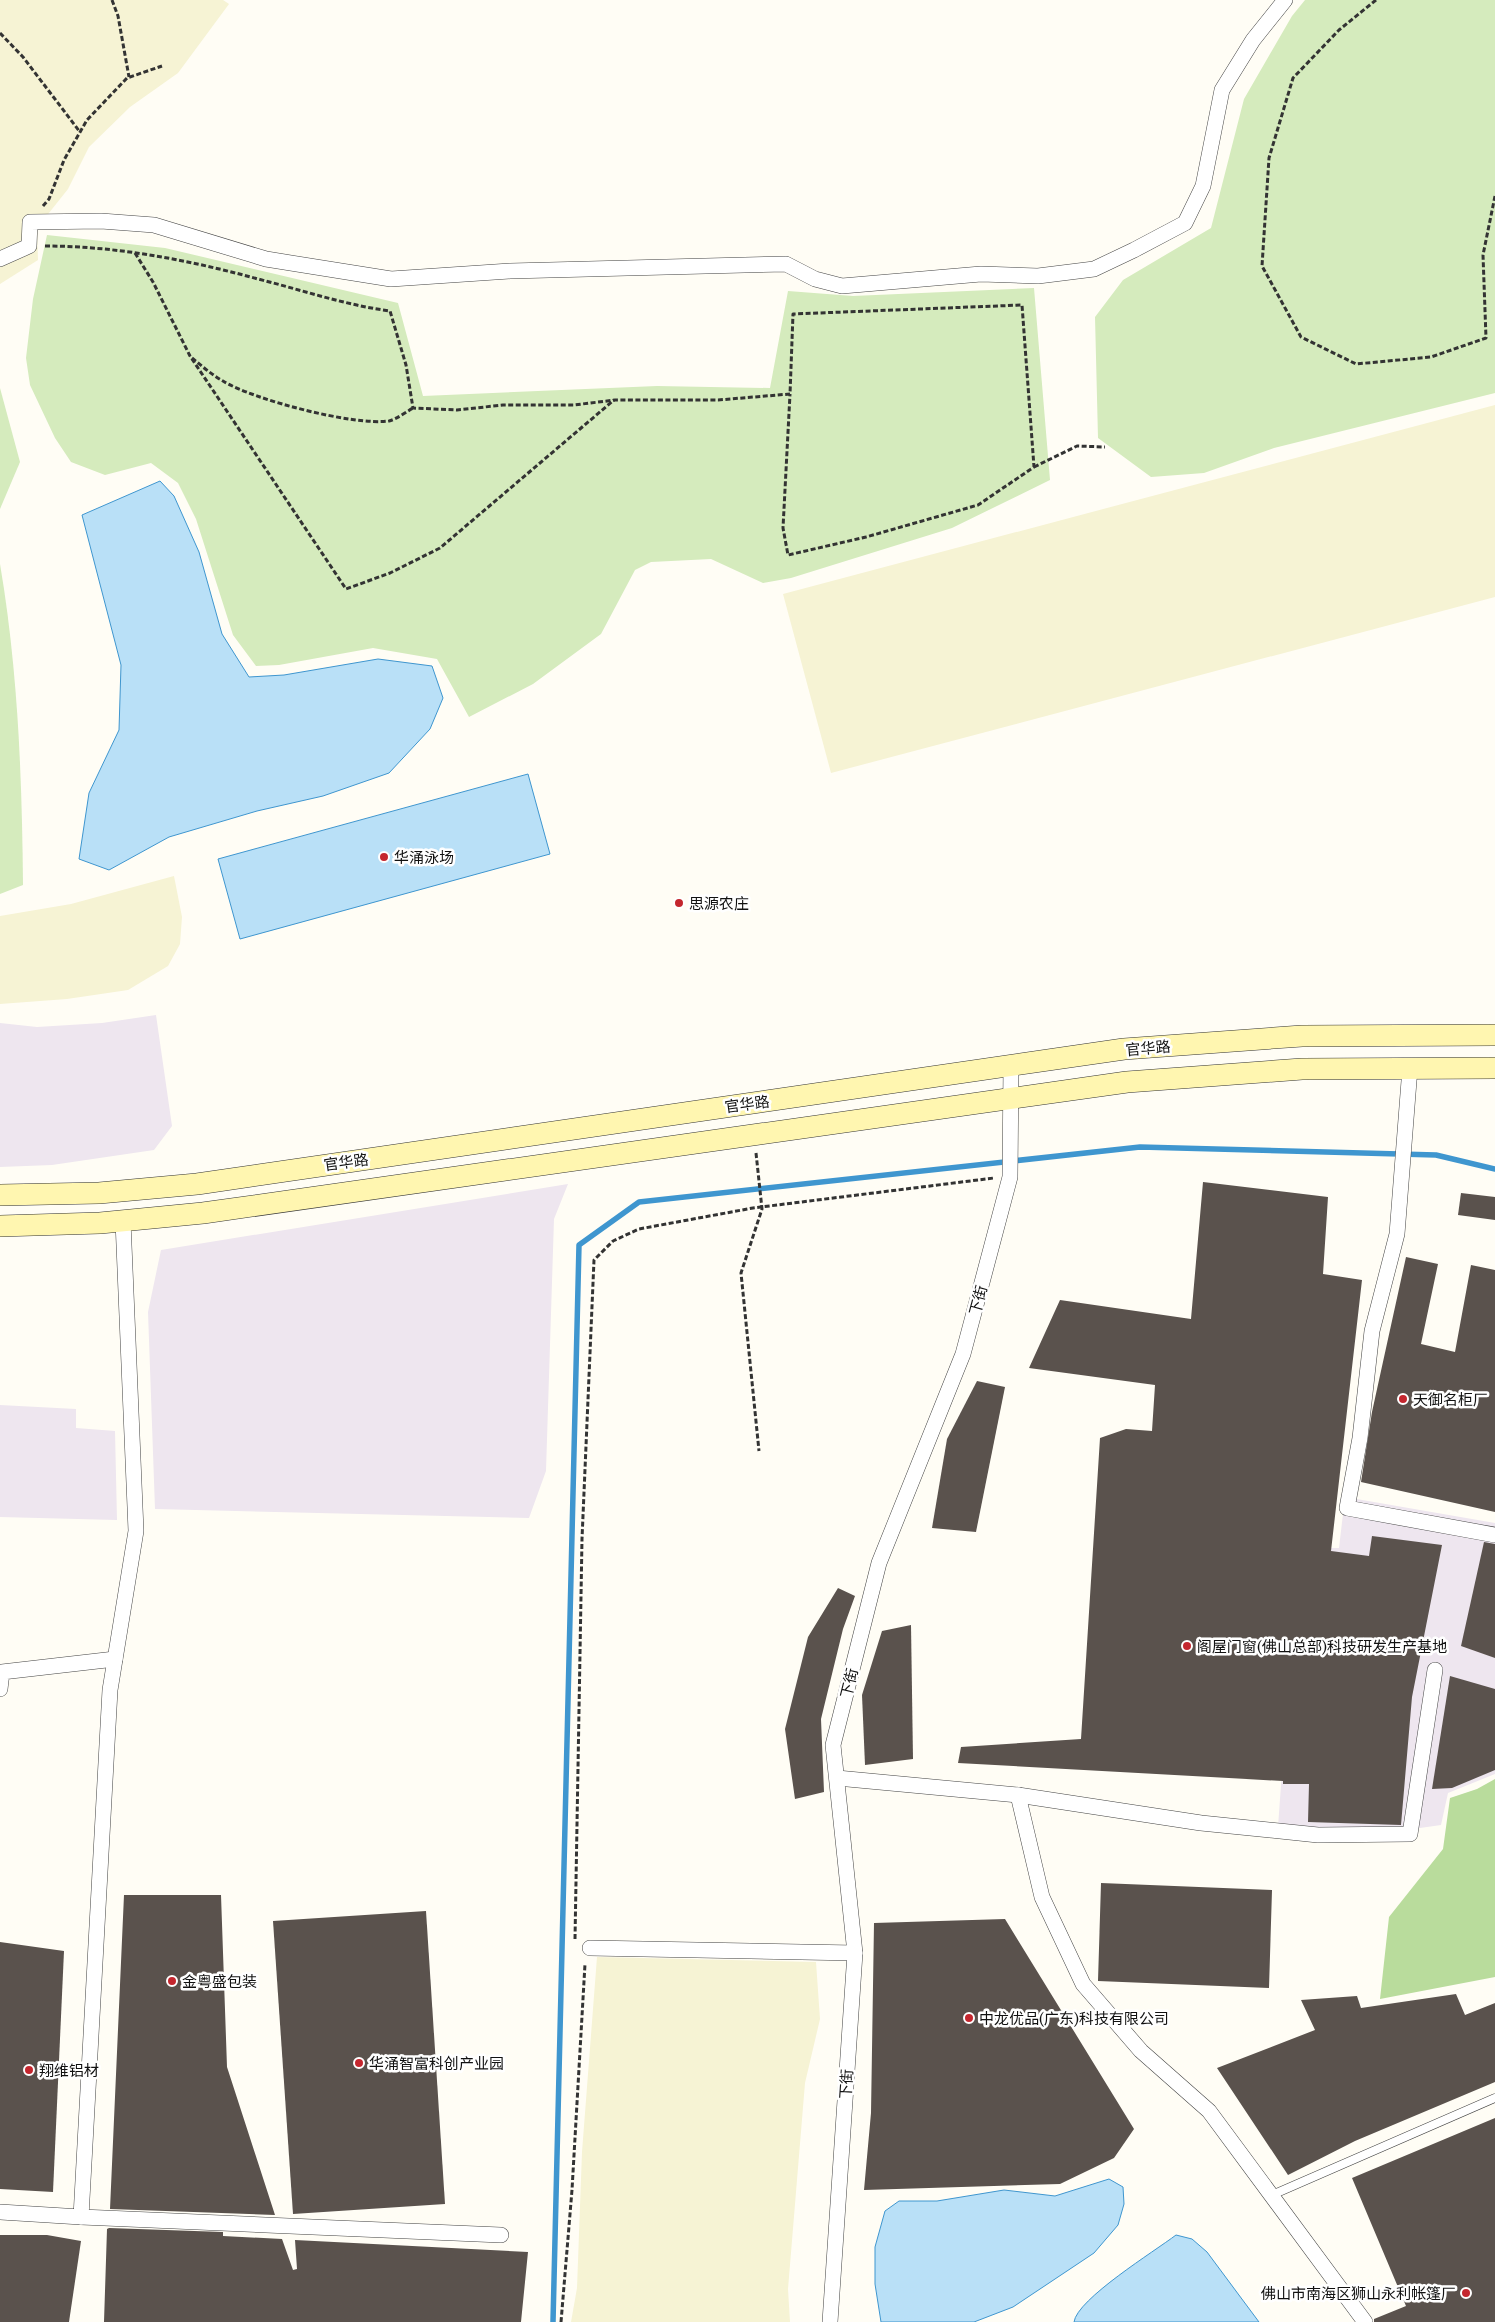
<svg xmlns="http://www.w3.org/2000/svg" width="1495" height="2322" viewBox="0 0 1495 2322" font-family="'Libre Baskerville','Noto Sans SC',serif">
<style>
.industrial{fill:#eee6ef}
.farmland{fill:#f6f3d4}
.green{fill:#d5ebbd}
.forest{fill:#b9dc9c}
.water{fill:#b9e0f7;stroke:#3f96cf}
.lines{fill:none;stroke-linecap:round;stroke-linejoin:round}
.stream{stroke:#3f96cf;stroke-width:5.5}
.building{fill:#5a524d}
.service-casing{stroke:#444;stroke-width:9}
.minor-casing{stroke:#444;stroke-width:16}
.secondary-casing{stroke:#333;stroke-width:22}
.path{stroke:#333;stroke-width:3;stroke-dasharray:5 2.5;stroke-linecap:butt}
.service{stroke:#fff;stroke-width:8}
.minor{stroke:#fff;stroke-width:15}
.secondary{stroke:#fff6b0;stroke-width:21}
.poi-dot{fill:#c4262e;stroke:#fff;stroke-width:2}
.labels{text-anchor:middle;dominant-baseline:central;stroke-width:5;stroke-linejoin:round;paint-order:stroke}
.poi-label{font-size:15px;fill:#111;stroke:#fff;text-anchor:start}
.street-label{font-size:15px;fill:#111;stroke:#fff}
</style>
<rect width="100%" height="100%" fill="#fffdf5"/>
<!-- industrial -->
<g class="industrial">
<path d="M156,1015L172,1126L154,1150L52,1165L0,1167V1023L37,1027L102,1023Z"/>
<path d="M568,1184L554,1219L546,1471L529,1518L155,1509L148,1312L161,1250Z"/>
<path d="M0,1405L76,1409V1428L115,1431L117,1520L0,1517Z"/>
<path d="M1345,1497L1495,1523V1774L1448,1793L1441,1825L1406,1830L1278,1827L1298,1548H1339Z"/>
</g>
<!-- farmland -->
<g class="farmland">
<path d="M0,0H223L229,4L178,73L130,107L89,147L68,189L37,228L38,260L0,284Z"/>
<path d="M1495,405V597L831,773L783,594Z"/>
<path d="M174,876L182,917L180,944L168,966L128,990L67,999L0,1004V916L71,904Z"/>
<path d="M597,1957L816,1962L820,2019L805,2083L788,2289L790,2322H571L577,2288L582,2152Z"/>
</g>
<!-- green -->
<g class="green">
<path d="M1305,0H1495V393L1274,448L1204,473L1151,477L1098,438L1095,317L1123,280L1211,228L1244,99L1292,16Z"/>
<path d="M47,235L165,248L398,303L423,396L657,386L770,388L788,291L853,296L1034,288L1050,480L952,528L791,578L763,583L711,559L651,562L635,570L601,634L533,684L469,717L437,659L373,648L279,665L256,666L233,635L196,519L178,483L151,463L105,475L71,462L55,438L30,385L26,358L33,299Z"/>
<path d="M0,388L20,462L0,509Z"/>
<path d="M0,564C18,670 22,777 23,885L0,894Z"/>
</g>
<!-- forest -->
<path class="forest" d="M1495,1779V1977L1380,1999L1389,1917L1443,1849L1450,1798L1477,1789Z"/>
<!-- water -->
<g class="water">
<path d="M160,481L174,496L199,552L222,634L249,677L284,675L378,659L432,666L443,698L430,729L389,773L323,796L257,811L169,837L109,870L79,859L89,793L119,730L121,665L82,515Z"/>
<path d="M528,774L550,854L240,939L218,859Z"/>
<path d="M1109,2179L1123,2187L1124,2204L1118,2225L1094,2253L1013,2307L974,2322H881L875,2284V2247L885,2211L899,2201H937L1004,2190L1055,2196Z"/>
<path d="M1176,2235L1192,2239L1207,2252L1259,2322H1074C1077,2299 1155,2251 1176,2235Z"/>
</g>
<g class="lines">
<!-- stream -->
<path class="stream" d="M553,2322L579,1245L639,1202L1140,1147L1436,1155L1495,1169"/>
</g>
<!-- building -->
<g class="building">
<path d="M1203,1182L1328,1197L1323,1274L1362,1280L1331,1551L1369,1556L1372,1536L1442,1545L1412,1697L1401,1825L1308,1822L1309,1784H1283V1781L958,1763L961,1747L1081,1739L1100,1438L1126,1429L1152,1431L1155,1385L1029,1368L1060,1300L1191,1319Z"/>
<path d="M1461,1193L1495,1197V1220L1458,1215Z"/>
<path d="M1406,1257L1438,1264L1421,1344L1455,1352L1471,1265L1495,1270V1512L1361,1482L1372,1412Z"/>
<path d="M977,1381L1005,1387L976,1532L932,1528L947,1439Z"/>
<path d="M1484,1542L1495,1544V1658L1461,1646Z"/>
<path d="M838,1588L855,1596L843,1629L821,1719L824,1792L795,1799L785,1729L808,1637Z"/>
<path d="M911,1625L913,1759L865,1765L862,1695L882,1631Z"/>
<path d="M1450,1676L1495,1689V1770L1452,1788L1432,1789Z"/>
<path d="M1101,1883L1272,1890L1269,1988L1098,1981Z"/>
<path d="M124,1895H221L227,2067L275,2215L110,2209Z"/>
<path d="M426,1911L445,2204L293,2214L273,1921Z"/>
<path d="M1005,1919L1134,2129L1114,2158L1060,2184L864,2190L871,2113L874,1923Z"/>
<path d="M0,1942L64,1951L53,2192L0,2189Z"/>
<path d="M1456,1994L1465,2015L1495,2003V2082L1355,2141L1288,2175L1217,2068L1315,2030L1301,2000L1357,1996L1361,2008Z"/>
<path d="M1495,2118V2322H1374V2319L1406,2306L1352,2178Z"/>
<path d="M109,2228L223,2232V2236L282,2239L293,2270L297,2269L295,2240L528,2252L521,2322H104L107,2229Z"/>
<path d="M0,2235H47L81,2241L69,2322H0Z"/>
</g>
<g class="lines">
<defs>
<path id="service" d="M1272,2195L1495,2098"/>
<g id="minor">
<path d="M0,259L29,246L30,222L101,221L154,225L266,259L391,279L510,271L786,264L815,279L842,286L981,274L1038,276L1094,269L1134,250L1185,223L1203,186L1222,90L1253,40L1285,0"/>
<path d="M1410,1068L1397,1234L1372,1331L1360,1438L1347,1508L1495,1535"/>
<path d="M0,1689L2,1672L115,1659"/>
<path d="M837,1778L1018,1795L1042,1897L1083,1984L1141,2051L1209,2111L1365,2322"/>
<path d="M1018,1795L1201,1823L1318,1835L1410,1834L1435,1670"/>
<path d="M590,1948L855,1953"/>
<path d="M0,2212L81,2217L110,1690L136,1531L123,1221"/>
<path d="M81,2217L501,2235"/>
<path d="M830,2322L855,1953L833,1745L879,1563L963,1354L1010,1177L1011,1066"/>
</g>
<g id="secondary">
<path d="M0,1195L99,1193L197,1184L1124,1049L1302,1036L1495,1035"/>
<path d="M0,1226L100,1223L203,1213L1127,1082L1302,1069L1495,1068"/>
</g>
</defs>
<!-- service casing -->
<use href="#service" class="service-casing"/>
<!-- minor casing -->
<use href="#minor" class="minor-casing"/>
<!-- secondary casing -->
<use href="#secondary" class="secondary-casing"/>
<!-- path -->
<g class="path">
<path d="M112,0L118,16L129,77"/>
<path d="M1376,0L1339,30L1293,78L1269,158L1262,266L1301,337L1356,364L1431,357L1486,338L1483,255L1495,196"/>
<path d="M0,33L23,57L80,132"/>
<path d="M43,206L49,199L64,160L87,120L127,78L162,66"/>
<path d="M45,246C116,246 189,260 258,279C302,290 345,305 390,311L406,365L413,408L457,410L503,405H574L615,400H718L790,394L793,314L1022,305L1034,467L978,505L866,537L788,555L783,528L790,394"/>
<path d="M135,253L153,282L190,356L346,589L390,573L440,548L614,400"/>
<path d="M192,358C202,366 212,375 223,381C254,400 354,426 389,421C397,419 406,412 413,408"/>
<path d="M1034,467L1077,446L1105,447"/>
<path d="M756,1153L762,1209L741,1273L759,1451"/>
<path d="M575,1939L582,1539L594,1260L613,1241L639,1229L753,1208L994,1178"/>
<path d="M561,2322L572,2190L585,1964"/>
</g>
<!-- service -->
<use href="#service" class="service"/>
<!-- minor -->
<use href="#minor" class="minor"/>
<!-- secondary -->
<use href="#secondary" class="secondary"/>
</g>
<!-- markers -->
<g class="poi-dot">
<circle cx="384" cy="857" r="5"/>
<circle cx="679" cy="903" r="5"/>
<circle cx="1403" cy="1399" r="5"/>
<circle cx="1187" cy="1646" r="5"/>
<circle cx="172" cy="1981" r="5"/>
<circle cx="969" cy="2018" r="5"/>
<circle cx="359" cy="2063" r="5"/>
<circle cx="29" cy="2070" r="5"/>
<circle cx="1466" cy="2293" r="5"/>
</g>
<g class="labels">
<!-- poi labels -->
<g class="poi-label">
<text x="394" y="857">华涌泳场</text>
<text x="689" y="903">思源农庄</text>
<text x="1413" y="1399">天御名柜厂</text>
<text x="1197" y="1646">阁屋门窗(佛山总部)科技研发生产基地</text>
<text x="182" y="1981">金粤盛包装</text>
<text x="979" y="2018">中龙优品(广东)科技有限公司</text>
<text x="369" y="2063">华涌智富科创产业园</text>
<text x="39" y="2070">翔维铝材</text>
<text x="1456" y="2293" text-anchor="end">佛山市南海区狮山永利帐篷厂</text>
</g>
<!-- street labels -->
<g class="street-label">
<text transform="translate(1148 1048) rotate(-5)">官华路</text>
<text transform="translate(747 1104) rotate(-8)">官华路</text>
<text transform="translate(346 1162) rotate(-8)">官华路</text>
<text transform="translate(978 1300) rotate(-75)">下街</text>
<text transform="translate(849 1683) rotate(-76)">下街</text>
<text transform="translate(846 2084) rotate(-86)">下街</text>
</g>
</g>
</svg>
